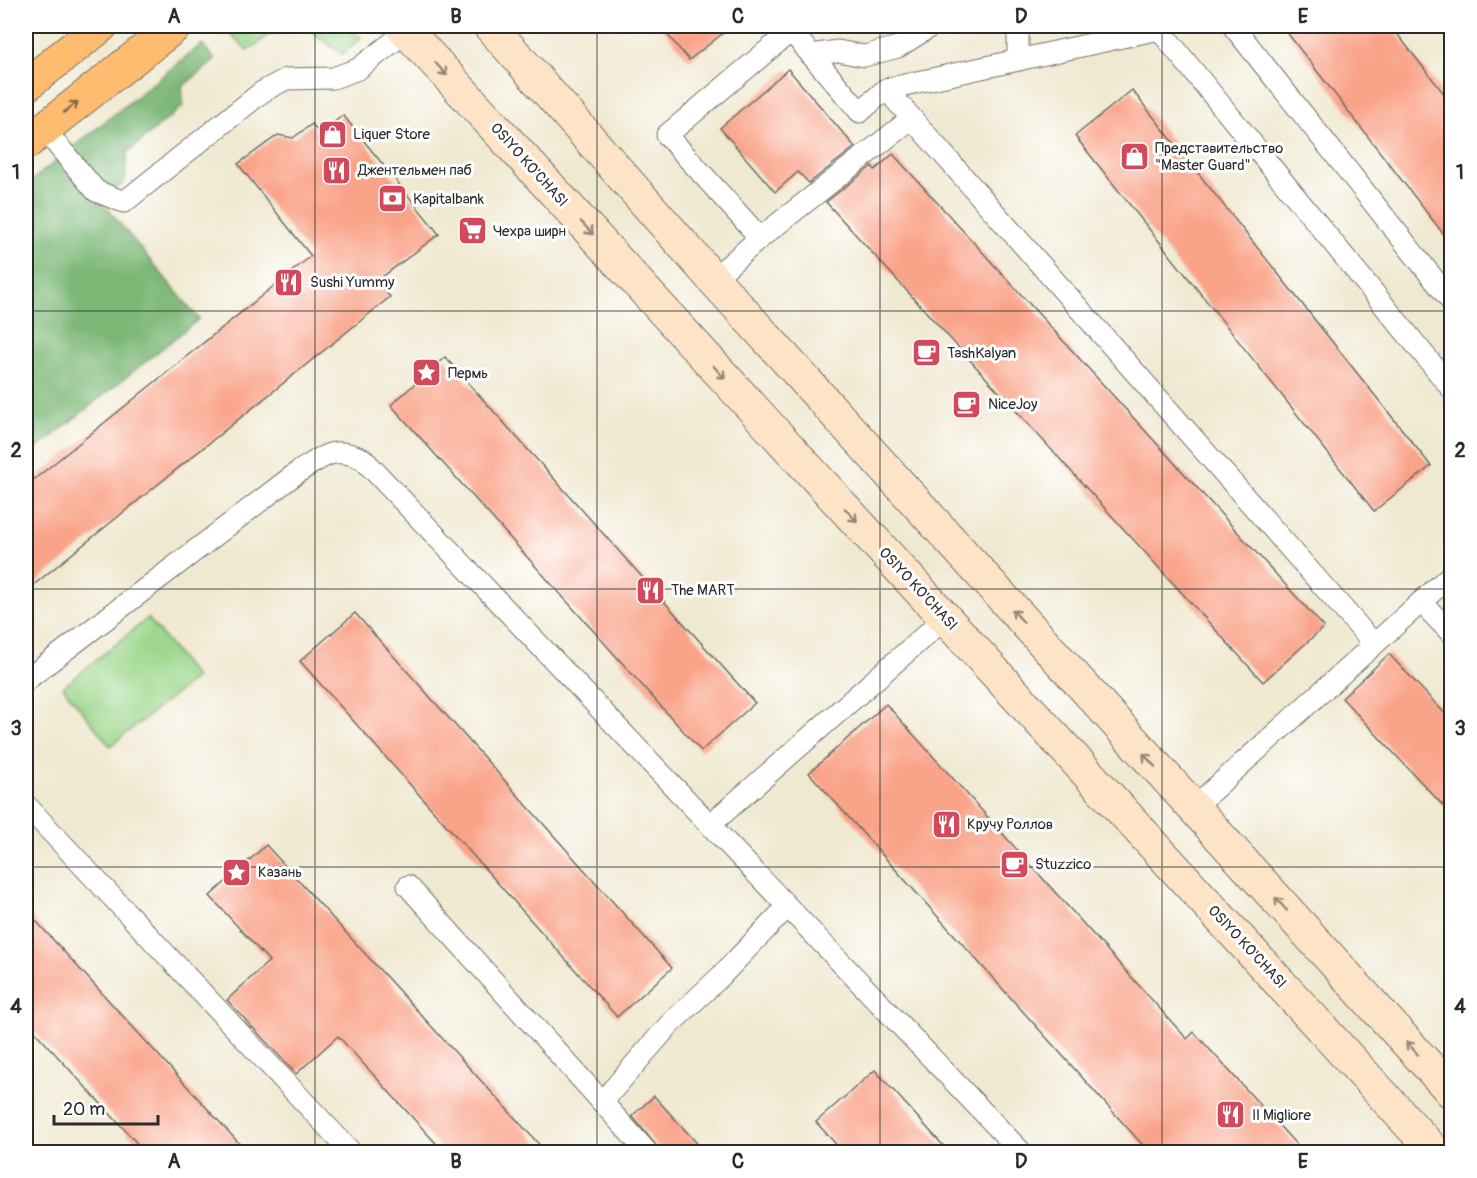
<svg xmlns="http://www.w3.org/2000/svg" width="1477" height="1178" viewBox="0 0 1477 1178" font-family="Pangolin,sans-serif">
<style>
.green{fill:#9cd78b;stroke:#64815b;stroke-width:1.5}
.forest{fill:#7db877;stroke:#547251;stroke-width:1.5}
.building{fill:#f9a388}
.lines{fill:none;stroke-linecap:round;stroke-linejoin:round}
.service-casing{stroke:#706e65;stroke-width:23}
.secondary-casing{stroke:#706e65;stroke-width:35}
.primary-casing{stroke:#706e65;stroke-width:35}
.service{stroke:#fff;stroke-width:21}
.secondary{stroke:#fee4c6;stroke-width:33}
.primary{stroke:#fdbc70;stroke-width:33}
.oneway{stroke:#948878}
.oneway2{stroke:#8a6c4a}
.grid{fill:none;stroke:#2b2b2b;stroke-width:1.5;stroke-opacity:0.55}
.labels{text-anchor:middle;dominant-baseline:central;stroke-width:6;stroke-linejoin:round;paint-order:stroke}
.poi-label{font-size:15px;fill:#2b2b2b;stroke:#fff;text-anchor:start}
.street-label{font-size:15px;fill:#2b2b2b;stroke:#fff}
.neatline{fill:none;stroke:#2b2b2b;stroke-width:2}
.grid-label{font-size:20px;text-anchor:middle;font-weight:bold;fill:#2b2b2b}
</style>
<rect width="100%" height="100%" fill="#fff"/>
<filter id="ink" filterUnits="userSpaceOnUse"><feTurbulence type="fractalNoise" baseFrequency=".0167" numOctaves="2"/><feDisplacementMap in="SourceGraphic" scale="12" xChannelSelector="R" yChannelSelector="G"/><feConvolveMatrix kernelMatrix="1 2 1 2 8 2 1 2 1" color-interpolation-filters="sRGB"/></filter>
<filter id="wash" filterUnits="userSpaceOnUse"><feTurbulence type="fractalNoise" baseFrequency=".008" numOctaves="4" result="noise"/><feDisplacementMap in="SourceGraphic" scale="24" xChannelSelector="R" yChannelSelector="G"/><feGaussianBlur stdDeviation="1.35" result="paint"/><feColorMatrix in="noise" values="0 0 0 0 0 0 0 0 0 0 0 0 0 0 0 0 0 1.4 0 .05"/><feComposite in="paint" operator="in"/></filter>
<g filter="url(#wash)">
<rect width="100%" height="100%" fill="#f0e9d1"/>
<!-- green -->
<g class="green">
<path d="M229,26H280L248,51L225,28Z"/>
<path d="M304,26H345L361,38L342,54Z"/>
<path d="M148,618L196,678L110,746L63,687Z"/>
</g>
<!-- forest -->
<path class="forest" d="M202,44L215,60L182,87L183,106L127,153L125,182L101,201L199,319L26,457V185Z"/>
<g id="blocks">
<!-- building -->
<g class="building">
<path d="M660,26H732L689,60Z"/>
<path d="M1282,26H1391L1452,104V245Z"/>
<path d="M788,69L855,147L809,183L798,172L775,192L720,128Z"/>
<path d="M1132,90L1431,466L1374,511L1075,136Z"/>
<path d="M343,115L439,234L377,281L390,297L26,591V486L311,256L238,164L278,135L293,138L312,124L320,134Z"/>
<path d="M893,154L1324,627L1263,682L826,202L872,166L875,170Z"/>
<path d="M445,357L755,703L701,751L391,405Z"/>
<path d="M355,613L672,968L617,1017L300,661Z"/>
<path d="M1389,654L1452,721V815L1342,698Z"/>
<path d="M886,704L1187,1039L1194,1032L1303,1152H1149L809,773Z"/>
<path d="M266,845L546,1152H444L338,1036L296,1074L227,1000L269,961L210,896Z"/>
<path d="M26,910L247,1152H145L26,1022Z"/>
<path d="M875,1070L949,1152H843L816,1122Z"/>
<path d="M654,1096L705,1152H662L659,1149L632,1116Z"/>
</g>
</g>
</g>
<g filter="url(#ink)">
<use href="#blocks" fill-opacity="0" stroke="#706e65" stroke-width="1.5"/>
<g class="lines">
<defs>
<g id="service">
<path d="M1018,26V60"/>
<path d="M1233,26L1452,302"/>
<path d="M811,55L838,51L864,56L898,47L931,26"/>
<path d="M886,89L1374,644"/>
<path d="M44,129L96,191L124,202L262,92L286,79L333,78L358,69L407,31"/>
<path d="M760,238L911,119"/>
<path d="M713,279L760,238L667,135L791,31L860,112L886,89L1159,29L1452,389"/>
<path d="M1421,602L1452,634"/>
<path d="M945,618L710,825L1021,1152"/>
<path d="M26,680L298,472C325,456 332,445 363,459L710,825"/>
<path d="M26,805L351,1152"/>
<path d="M1193,808L1452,574"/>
<path d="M408,886L647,1152"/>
<path d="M602,1102L669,1025L721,976L787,907"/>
</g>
<g id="secondary">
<path d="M402,26L1435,1152"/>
<path d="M490,26L713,279L1452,1092"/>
</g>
<g id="primary">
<path d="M26,85L101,26"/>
<path d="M26,143L175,26"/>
</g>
</defs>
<!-- service casing -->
<use href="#service" class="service-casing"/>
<!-- secondary casing -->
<use href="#secondary" class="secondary-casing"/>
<!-- primary casing -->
<use href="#primary" class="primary-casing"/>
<!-- service -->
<use href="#service" class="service"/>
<!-- secondary -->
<use href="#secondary" class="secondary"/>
<!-- primary -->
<use href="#primary" class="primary"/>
</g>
<!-- one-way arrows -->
<defs><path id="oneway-shaft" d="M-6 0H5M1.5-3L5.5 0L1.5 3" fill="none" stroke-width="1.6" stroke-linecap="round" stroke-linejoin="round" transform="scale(1.5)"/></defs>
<g class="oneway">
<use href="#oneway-shaft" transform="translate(441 69) rotate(48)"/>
<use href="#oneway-shaft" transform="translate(587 228) rotate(47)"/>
<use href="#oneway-shaft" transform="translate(719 372) rotate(47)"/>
<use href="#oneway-shaft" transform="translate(851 515) rotate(47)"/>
<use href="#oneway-shaft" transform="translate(1018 616) rotate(-132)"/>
<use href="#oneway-shaft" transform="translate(1149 760) rotate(-132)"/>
<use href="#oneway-shaft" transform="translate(1281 904) rotate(-132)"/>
<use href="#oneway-shaft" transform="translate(1412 1048) rotate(-132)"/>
</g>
<use class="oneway2" href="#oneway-shaft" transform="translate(71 107) rotate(-38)"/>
</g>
<!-- grid -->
<path class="grid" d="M315,26V1152M597,26V1152M880,26V1152M1162,26V1152M26,311H1452M26,589H1452M26,867H1452"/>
<!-- icons -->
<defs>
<symbol id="shop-square" viewBox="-11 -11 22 22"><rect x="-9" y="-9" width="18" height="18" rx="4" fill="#d1495b" stroke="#fff"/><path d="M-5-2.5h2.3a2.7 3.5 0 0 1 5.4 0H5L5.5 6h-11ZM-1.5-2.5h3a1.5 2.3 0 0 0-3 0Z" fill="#fff"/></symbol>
<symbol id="restaurant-square" viewBox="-11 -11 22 22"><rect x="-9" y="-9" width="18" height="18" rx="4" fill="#d1495b" stroke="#fff"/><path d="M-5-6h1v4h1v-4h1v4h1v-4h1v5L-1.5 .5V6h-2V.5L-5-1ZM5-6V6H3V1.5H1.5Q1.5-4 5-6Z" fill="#fff"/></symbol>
<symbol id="bank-square" viewBox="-11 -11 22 22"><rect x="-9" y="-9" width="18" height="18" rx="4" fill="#d1495b" stroke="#fff"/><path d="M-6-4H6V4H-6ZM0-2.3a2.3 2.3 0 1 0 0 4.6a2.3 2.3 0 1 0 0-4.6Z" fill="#fff"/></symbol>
<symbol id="supermarket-square" viewBox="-11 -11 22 22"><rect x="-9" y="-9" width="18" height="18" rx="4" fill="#d1495b" stroke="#fff"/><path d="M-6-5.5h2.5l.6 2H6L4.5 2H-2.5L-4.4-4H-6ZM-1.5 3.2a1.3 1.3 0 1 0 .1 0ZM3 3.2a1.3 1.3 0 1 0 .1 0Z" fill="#fff"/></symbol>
<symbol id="cafe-square" viewBox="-11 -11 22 22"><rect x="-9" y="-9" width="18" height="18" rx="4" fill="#d1495b" stroke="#fff"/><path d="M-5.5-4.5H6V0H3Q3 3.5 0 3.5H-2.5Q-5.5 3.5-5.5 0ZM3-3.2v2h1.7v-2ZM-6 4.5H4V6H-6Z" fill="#fff"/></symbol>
<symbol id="sight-square" viewBox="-11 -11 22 22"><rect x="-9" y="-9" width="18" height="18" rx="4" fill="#d1495b" stroke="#fff"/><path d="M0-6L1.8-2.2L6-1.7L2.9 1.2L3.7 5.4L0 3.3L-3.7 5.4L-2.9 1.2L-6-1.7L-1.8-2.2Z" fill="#fff"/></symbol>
</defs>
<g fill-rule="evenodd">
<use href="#shop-square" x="316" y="118" width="33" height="33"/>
<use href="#shop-square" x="1118" y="140" width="33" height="33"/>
<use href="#restaurant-square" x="320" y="154" width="33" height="33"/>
<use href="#bank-square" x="376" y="182" width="33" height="33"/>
<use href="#supermarket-square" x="456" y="214" width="33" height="33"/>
<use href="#restaurant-square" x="272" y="266" width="33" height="33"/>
<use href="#cafe-square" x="910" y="336" width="33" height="33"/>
<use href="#sight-square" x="410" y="356" width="33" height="33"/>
<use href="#cafe-square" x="950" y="388" width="33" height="33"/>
<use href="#restaurant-square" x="634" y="574" width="33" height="33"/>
<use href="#restaurant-square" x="930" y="808" width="33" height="33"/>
<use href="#cafe-square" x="998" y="848" width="33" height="33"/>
<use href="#sight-square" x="220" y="856" width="33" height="33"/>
<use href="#restaurant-square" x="1214" y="1098" width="33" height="33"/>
</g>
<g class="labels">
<!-- poi labels -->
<g class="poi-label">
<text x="353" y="134">Liquer Store</text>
<text x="1155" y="148">Представительство<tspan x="1155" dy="17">"Master Guard"</tspan></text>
<text x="358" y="170">Джентельмен паб</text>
<text x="413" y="199">Kapitalbank</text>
<text x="493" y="231">Чехра ширн</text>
<text x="310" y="282">Sushi Yummy</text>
<text x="947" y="353">TashKalyan</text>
<text x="448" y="373">Пермь</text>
<text x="988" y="404">NiceJoy</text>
<text x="671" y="590">The MART</text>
<text x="967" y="824">Кручу Роллов</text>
<text x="1035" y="864">Stuzzico</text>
<text x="258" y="872">Казань</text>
<text x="1252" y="1115">Il Migliore</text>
</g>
<!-- street labels -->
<g class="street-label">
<text transform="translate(529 165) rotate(48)">OSIYO KO'CHASI</text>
<text transform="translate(918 589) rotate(47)">OSIYO KO'CHASI</text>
<text transform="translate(1247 947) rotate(47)">OSIYO KO'CHASI</text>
</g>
</g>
<!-- margin -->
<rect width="1477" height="1178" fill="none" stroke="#fff" stroke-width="66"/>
<!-- scale -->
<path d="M54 1115v9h104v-9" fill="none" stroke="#2b2b2b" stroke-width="3"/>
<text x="63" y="1115" font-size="18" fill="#2b2b2b" stroke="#ffffff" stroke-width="4.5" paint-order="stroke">20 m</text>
<rect x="33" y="33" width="1411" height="1112" class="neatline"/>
<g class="grid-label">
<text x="174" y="23">A</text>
<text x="456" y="23">B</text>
<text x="738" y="23">C</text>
<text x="1021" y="23">D</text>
<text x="1303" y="23">E</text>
<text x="16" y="179">1</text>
<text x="1460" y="179">1</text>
<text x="16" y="457">2</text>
<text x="1460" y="457">2</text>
<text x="16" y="735">3</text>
<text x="1460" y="735">3</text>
<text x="16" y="1013">4</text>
<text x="1460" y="1013">4</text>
<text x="174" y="1168">A</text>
<text x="456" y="1168">B</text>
<text x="738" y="1168">C</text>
<text x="1021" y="1168">D</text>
<text x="1303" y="1168">E</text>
</g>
</svg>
